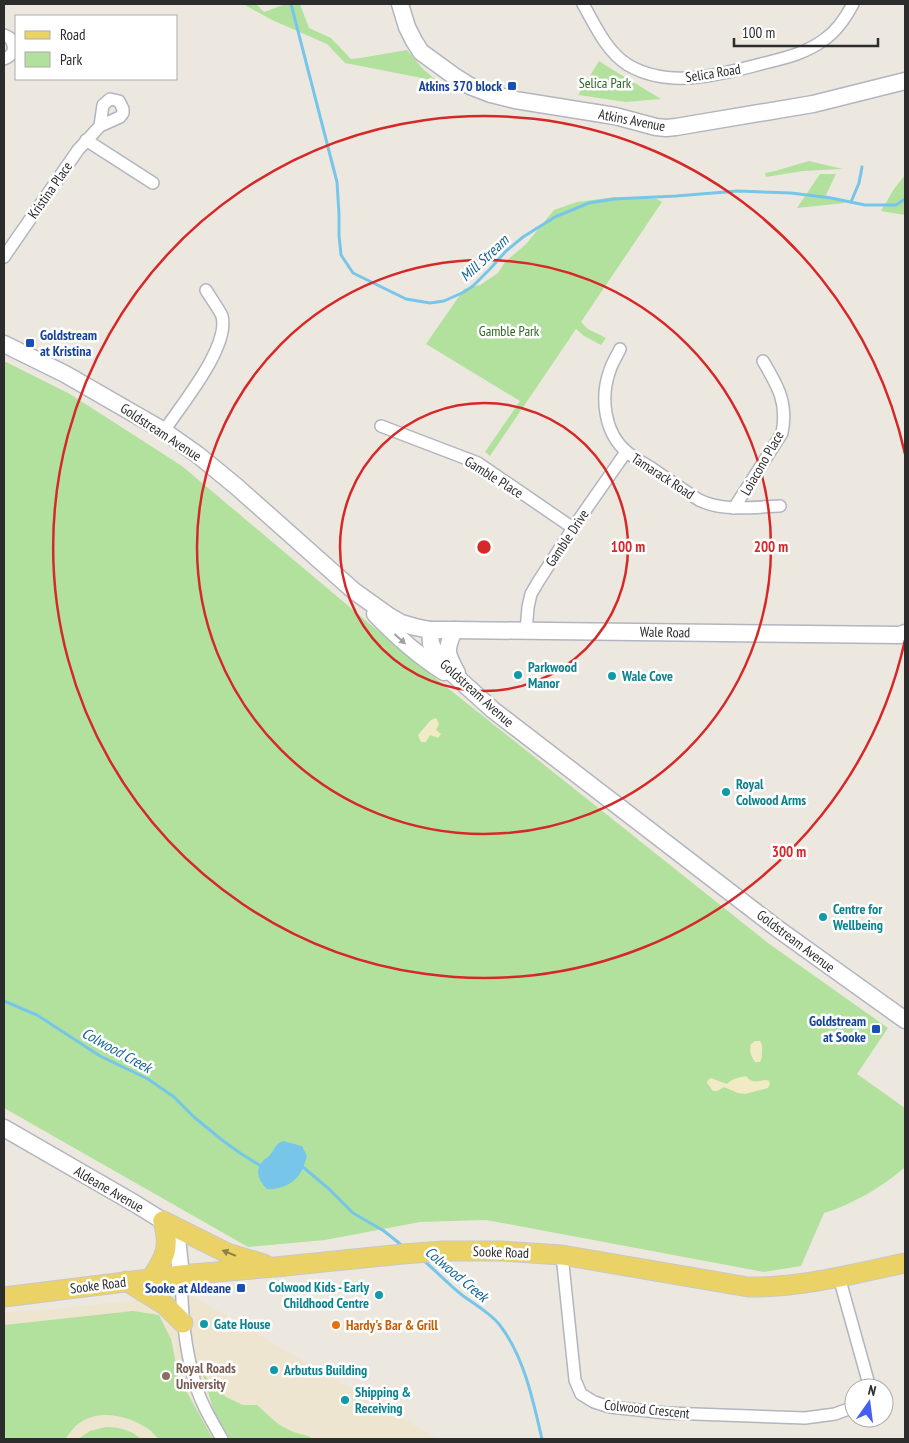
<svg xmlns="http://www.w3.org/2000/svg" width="909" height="1443" viewBox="0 0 909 1443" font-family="'PT Sans Narrow',sans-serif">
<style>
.education{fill:#eee5d0}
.green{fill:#b2e19e}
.sand{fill:#f0ebc4}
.water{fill:#77c6ea}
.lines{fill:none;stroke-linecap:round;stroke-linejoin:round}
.stream{stroke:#77c6ea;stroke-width:3}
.street-casing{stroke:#b2b5bf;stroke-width:14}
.secondary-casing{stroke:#b2b5bf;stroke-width:19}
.primary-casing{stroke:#c8c8c8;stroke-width:21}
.street{stroke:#fff;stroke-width:11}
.secondary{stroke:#fff;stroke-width:16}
.primary{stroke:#ebd266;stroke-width:19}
.oneway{fill:#a0a0a0}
.oneway2{fill:#8c7f49}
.ring{fill:none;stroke:#d62828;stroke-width:2.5}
.transit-dot{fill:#1a4fb4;stroke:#fff;stroke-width:2}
.culture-dot{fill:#0f9aa8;stroke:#fff;stroke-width:2}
.food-dot{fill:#e8710a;stroke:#fff;stroke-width:2}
.education-dot{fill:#8d6e63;stroke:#fff;stroke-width:2}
.labels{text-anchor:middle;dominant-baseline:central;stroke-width:5;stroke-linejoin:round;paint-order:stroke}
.street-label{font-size:14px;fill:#2c2c2c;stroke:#fff}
.park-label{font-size:14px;fill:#2a671e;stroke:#fff}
.transit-label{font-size:14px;font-weight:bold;fill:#164399;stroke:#fff;text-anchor:end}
.culture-label{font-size:14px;font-weight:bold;fill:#0d838f;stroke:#fff;text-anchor:start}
.food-label{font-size:14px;font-weight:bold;fill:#c56008;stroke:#fff;text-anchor:start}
.education-label{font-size:14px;font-weight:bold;fill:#785e54;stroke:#fff;text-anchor:start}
.water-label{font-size:15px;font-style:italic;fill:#136499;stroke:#fff}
.centre{fill:#d62828;stroke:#fff;stroke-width:2.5}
.ring-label{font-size:15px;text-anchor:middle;font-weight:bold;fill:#d62828;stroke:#fff;stroke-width:5;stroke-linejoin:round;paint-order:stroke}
</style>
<rect width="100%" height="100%" fill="#ede8df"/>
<!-- education -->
<path class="education" d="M189,1294L438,1439H4V1312L63,1308Z"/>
<!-- green -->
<g class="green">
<path d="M243,4H256L264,12L286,4H300L309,28L331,38L351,59L360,58L407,50L423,69L437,81L345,63L327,44L272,20Z"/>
<path d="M599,61L605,65L661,99L626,102L578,95Z"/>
<path d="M809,161L843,169L803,171L766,177L765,173L775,171Z"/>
<path d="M820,174H836L826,195L845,203L797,208Z"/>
<path d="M905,175V215L881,211L894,189Z"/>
<path d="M615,197L657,199L662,202L581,322L588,329L606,338L601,345L584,336L576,329L490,456L485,452L520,401L426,344L464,289L480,285L498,273L505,262L526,244L554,210L577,202Z"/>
<path d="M4,361L70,394L182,466L415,662L768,943L888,1028L857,1074L905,1108V1167C886,1185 849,1206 824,1213L801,1266L764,1272L486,1220L420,1222L325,1240L248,1247L4,1108Z"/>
<path d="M133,1311L159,1315L171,1339L179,1378L213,1439H159C156,1437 154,1434 151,1431C133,1417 101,1408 81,1422C74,1426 70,1433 65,1439H4V1325Z"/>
<path d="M203,1374L226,1397L243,1405H257C268,1415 279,1427 294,1432C301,1435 307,1434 313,1439H230L214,1413Z"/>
<path d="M106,1427C119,1427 131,1430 141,1439H78L90,1431Z"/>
</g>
<!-- sand -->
<g class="sand">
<path d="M436,718L439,724L436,730L441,734L438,738L430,735L426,742H421L418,735L431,720Z"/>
<path d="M755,1041H760C764,1046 761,1052 762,1057L760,1062H755C751,1056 749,1051 751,1044Z"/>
<path d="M746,1076C752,1084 758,1081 766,1080L769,1081L770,1084L768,1088L745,1094L738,1093L724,1087L717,1091H713L707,1083L708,1080L711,1078C716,1080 721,1082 727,1084C731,1079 740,1077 746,1076Z"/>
</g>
<!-- water -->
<path class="water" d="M283,1141L302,1146L307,1156C305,1162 303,1170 299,1175C292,1185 278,1190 267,1189C259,1181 254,1171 263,1161C265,1158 267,1158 269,1156C276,1149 273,1145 283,1141Z"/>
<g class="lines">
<!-- stream -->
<g class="stream">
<path d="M291,4L337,182L339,214V235L341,255L353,273L406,299L430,303L444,301L464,292L473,286L490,269L506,251L523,237L555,217L589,203L614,199L676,196L738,191L791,193L831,198L865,205H896L905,199"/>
<path d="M851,202L859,183L862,167"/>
<path d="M4,1001L37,1015L100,1056L148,1079L174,1097L194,1117L222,1140L240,1153L261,1166"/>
<path d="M303,1167L329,1189L353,1213L384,1231L404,1247"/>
<path d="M422,1259C436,1271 448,1284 462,1295C474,1304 489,1312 499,1324C524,1356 533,1400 542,1439"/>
</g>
<defs>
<g id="street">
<path d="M583,4C595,25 606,51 628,65C669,89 719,75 761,64C785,58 805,54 825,39C838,30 846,17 853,4"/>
<path d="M4,35L10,38C16,48 14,55 4,59"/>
<path d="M86,140L153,183"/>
<path d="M4,257L78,150L100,126L120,117L123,113V109L119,101L110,99L103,105L100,126"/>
<path d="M620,349C617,356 612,363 610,370C600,397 604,433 627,452C634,458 643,463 650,467C666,478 682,489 699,500C724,512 753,507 780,506"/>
<path d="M381,426L478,463L573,528"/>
<path d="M164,431C181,405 230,347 222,316C219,309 210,297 206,290"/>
<path d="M734,508L782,433C788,403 778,386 763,361"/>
<path d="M526,631L528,607L531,594L538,582L573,528L626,452"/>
<path d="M562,1255L575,1380L581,1394L594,1402L610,1407L667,1413L805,1418L835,1414L854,1407"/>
<path d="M181,1275C182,1310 184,1345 194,1379C199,1400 211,1420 222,1439"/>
<path d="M839,1277L870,1388"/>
</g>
<g id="secondary">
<path d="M400,4L407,27L414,41L421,52L454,76L470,86L491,94L515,100L615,116L656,127L666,128L676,127L813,104L905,81"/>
<path d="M4,344L65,374L164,431L198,455L237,487L354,591L389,616L401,623L415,627L430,630H454L900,635L905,633"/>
<path d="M375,614C397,637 417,655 444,672"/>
<path d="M430,630L431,644L441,663L493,710L778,929L905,1020"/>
<path d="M454,630C445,651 446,653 457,673"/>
<path d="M4,1128L134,1203L163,1221L171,1228L177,1238L181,1275"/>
</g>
<g id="primary">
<path d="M163,1221L227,1253L264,1264"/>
<path d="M151,1278C166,1257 170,1246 163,1221"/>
<path d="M126,1281L165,1305L183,1323"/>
<path d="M4,1297L181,1275L275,1267L403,1254L443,1251H502L562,1255L748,1287C801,1288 853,1274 905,1263"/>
</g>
</defs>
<!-- street casing -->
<use href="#street" class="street-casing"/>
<!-- secondary casing -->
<use href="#secondary" class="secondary-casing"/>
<!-- primary casing -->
<use href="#primary" class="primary-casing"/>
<!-- street -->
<use href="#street" class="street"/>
<!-- secondary -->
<use href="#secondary" class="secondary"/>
<!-- primary -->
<use href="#primary" class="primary"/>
</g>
<!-- one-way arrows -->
<defs><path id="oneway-solid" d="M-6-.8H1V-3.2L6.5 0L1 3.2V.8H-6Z" transform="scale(1.25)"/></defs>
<use class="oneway" href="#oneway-solid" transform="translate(400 639) rotate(42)"/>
<use class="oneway2" href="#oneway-solid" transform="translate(229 1253) rotate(-158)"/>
<!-- distance rings -->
<g class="ring">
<circle cx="484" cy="547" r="144"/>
<circle cx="484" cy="547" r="287"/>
<path d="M905 640A431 431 0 1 1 905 454"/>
</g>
<!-- markers -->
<g class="transit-dot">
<rect x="507" y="81" width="10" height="10" rx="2.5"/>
<rect x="25" y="338" width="10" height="10" rx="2.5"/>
<rect x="871" y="1024" width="10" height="10" rx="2.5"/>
<rect x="236" y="1283" width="10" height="10" rx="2.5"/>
</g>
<g class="culture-dot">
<circle cx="518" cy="675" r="5"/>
<circle cx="612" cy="676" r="5"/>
<circle cx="726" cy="792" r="5"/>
<circle cx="823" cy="917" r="5"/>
<circle cx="379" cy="1295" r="5"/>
<circle cx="204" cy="1324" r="5"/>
<circle cx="274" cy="1370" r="5"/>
<circle cx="345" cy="1400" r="5"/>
</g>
<circle class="food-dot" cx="336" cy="1325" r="5"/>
<circle class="education-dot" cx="166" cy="1376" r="5"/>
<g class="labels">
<!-- street labels -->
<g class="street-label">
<text transform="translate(713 73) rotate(-9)">Selica Road</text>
<text transform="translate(632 120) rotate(11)">Atkins Avenue</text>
<text transform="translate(50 190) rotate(-55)">Kristina Place</text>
<text transform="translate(161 432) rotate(33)">Goldstream Avenue</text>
<text transform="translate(762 463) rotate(-60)">Loiacono Place</text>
<text transform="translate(663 476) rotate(33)">Tamarack Road</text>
<text transform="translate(494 477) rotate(32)">Gamble Place</text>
<text transform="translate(567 538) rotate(-56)">Gamble Drive</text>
<text transform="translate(665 632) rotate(1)">Wale Road</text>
<text transform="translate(477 693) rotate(42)">Goldstream Avenue</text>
<text transform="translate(796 941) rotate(37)">Goldstream Avenue</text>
<text transform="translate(109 1189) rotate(30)">Aldeane Avenue</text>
<text transform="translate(501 1252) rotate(2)">Sooke Road</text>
<text transform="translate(98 1285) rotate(-7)">Sooke Road</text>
<text transform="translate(647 1409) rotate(6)">Colwood Crescent</text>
</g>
<!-- park labels -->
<g class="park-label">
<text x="605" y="83">Selica Park</text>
<text x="509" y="331">Gamble Park</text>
</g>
<!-- transit labels -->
<g class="transit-label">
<text x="502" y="86">Atkins 370 block</text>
<text x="40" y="335" text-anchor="start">Goldstream<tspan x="40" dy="16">at Kristina</tspan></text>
<text x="866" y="1021">Goldstream<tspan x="866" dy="16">at Sooke</tspan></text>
<text x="231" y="1288">Sooke at Aldeane</text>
</g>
<!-- culture labels -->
<g class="culture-label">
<text x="528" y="667">Parkwood<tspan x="528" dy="16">Manor</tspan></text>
<text x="622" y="676">Wale Cove</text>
<text x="736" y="784">Royal<tspan x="736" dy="16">Colwood Arms</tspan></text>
<text x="833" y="909">Centre for<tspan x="833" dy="16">Wellbeing</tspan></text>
<text x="369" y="1287" text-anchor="end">Colwood Kids - Early<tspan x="369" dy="16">Childhood Centre</tspan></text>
<text x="214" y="1324">Gate House</text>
<text x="284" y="1370">Arbutus Building</text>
<text x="355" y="1392">Shipping &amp;<tspan x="355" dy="16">Receiving</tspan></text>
</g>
<!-- food labels -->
<g class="food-label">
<text x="346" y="1325">Hardy's Bar &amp; Grill</text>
</g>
<!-- education labels -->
<g class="education-label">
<text x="176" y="1368">Royal Roads<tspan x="176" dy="16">University</tspan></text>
</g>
<!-- water labels -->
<g class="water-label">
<text transform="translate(484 258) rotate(-43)">Mill Stream</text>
<text transform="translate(117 1050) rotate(29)">Colwood Creek</text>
<text transform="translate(457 1274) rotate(40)">Colwood Creek</text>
</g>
</g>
<circle cx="484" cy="547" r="8" class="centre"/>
<g class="ring-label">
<text x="628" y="552">100 m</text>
<text x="771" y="552">200 m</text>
<text x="789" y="857">300 m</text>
</g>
<!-- border -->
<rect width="909" height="1443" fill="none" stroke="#2c2c2c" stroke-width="10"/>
<!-- legend -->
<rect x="15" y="15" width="162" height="65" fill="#ffffff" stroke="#ababab"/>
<rect x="25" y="31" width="25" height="8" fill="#ebd266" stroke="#ababab"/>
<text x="60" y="40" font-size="15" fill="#2c2c2c">Road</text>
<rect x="25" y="52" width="25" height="15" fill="#b2e19e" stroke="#ababab"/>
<text x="60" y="65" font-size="15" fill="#2c2c2c">Park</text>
<!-- north arrow -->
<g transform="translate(869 1403) rotate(14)"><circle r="24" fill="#ffffff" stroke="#ababab"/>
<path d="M0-4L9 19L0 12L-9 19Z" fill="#475ef2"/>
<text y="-8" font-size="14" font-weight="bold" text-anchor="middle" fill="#2c2c2c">N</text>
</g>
<!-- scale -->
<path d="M734 38v8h144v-8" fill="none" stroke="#2c2c2c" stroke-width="2.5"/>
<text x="742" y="38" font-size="15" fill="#2c2c2c" stroke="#ffffff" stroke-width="4" paint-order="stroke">100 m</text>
</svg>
